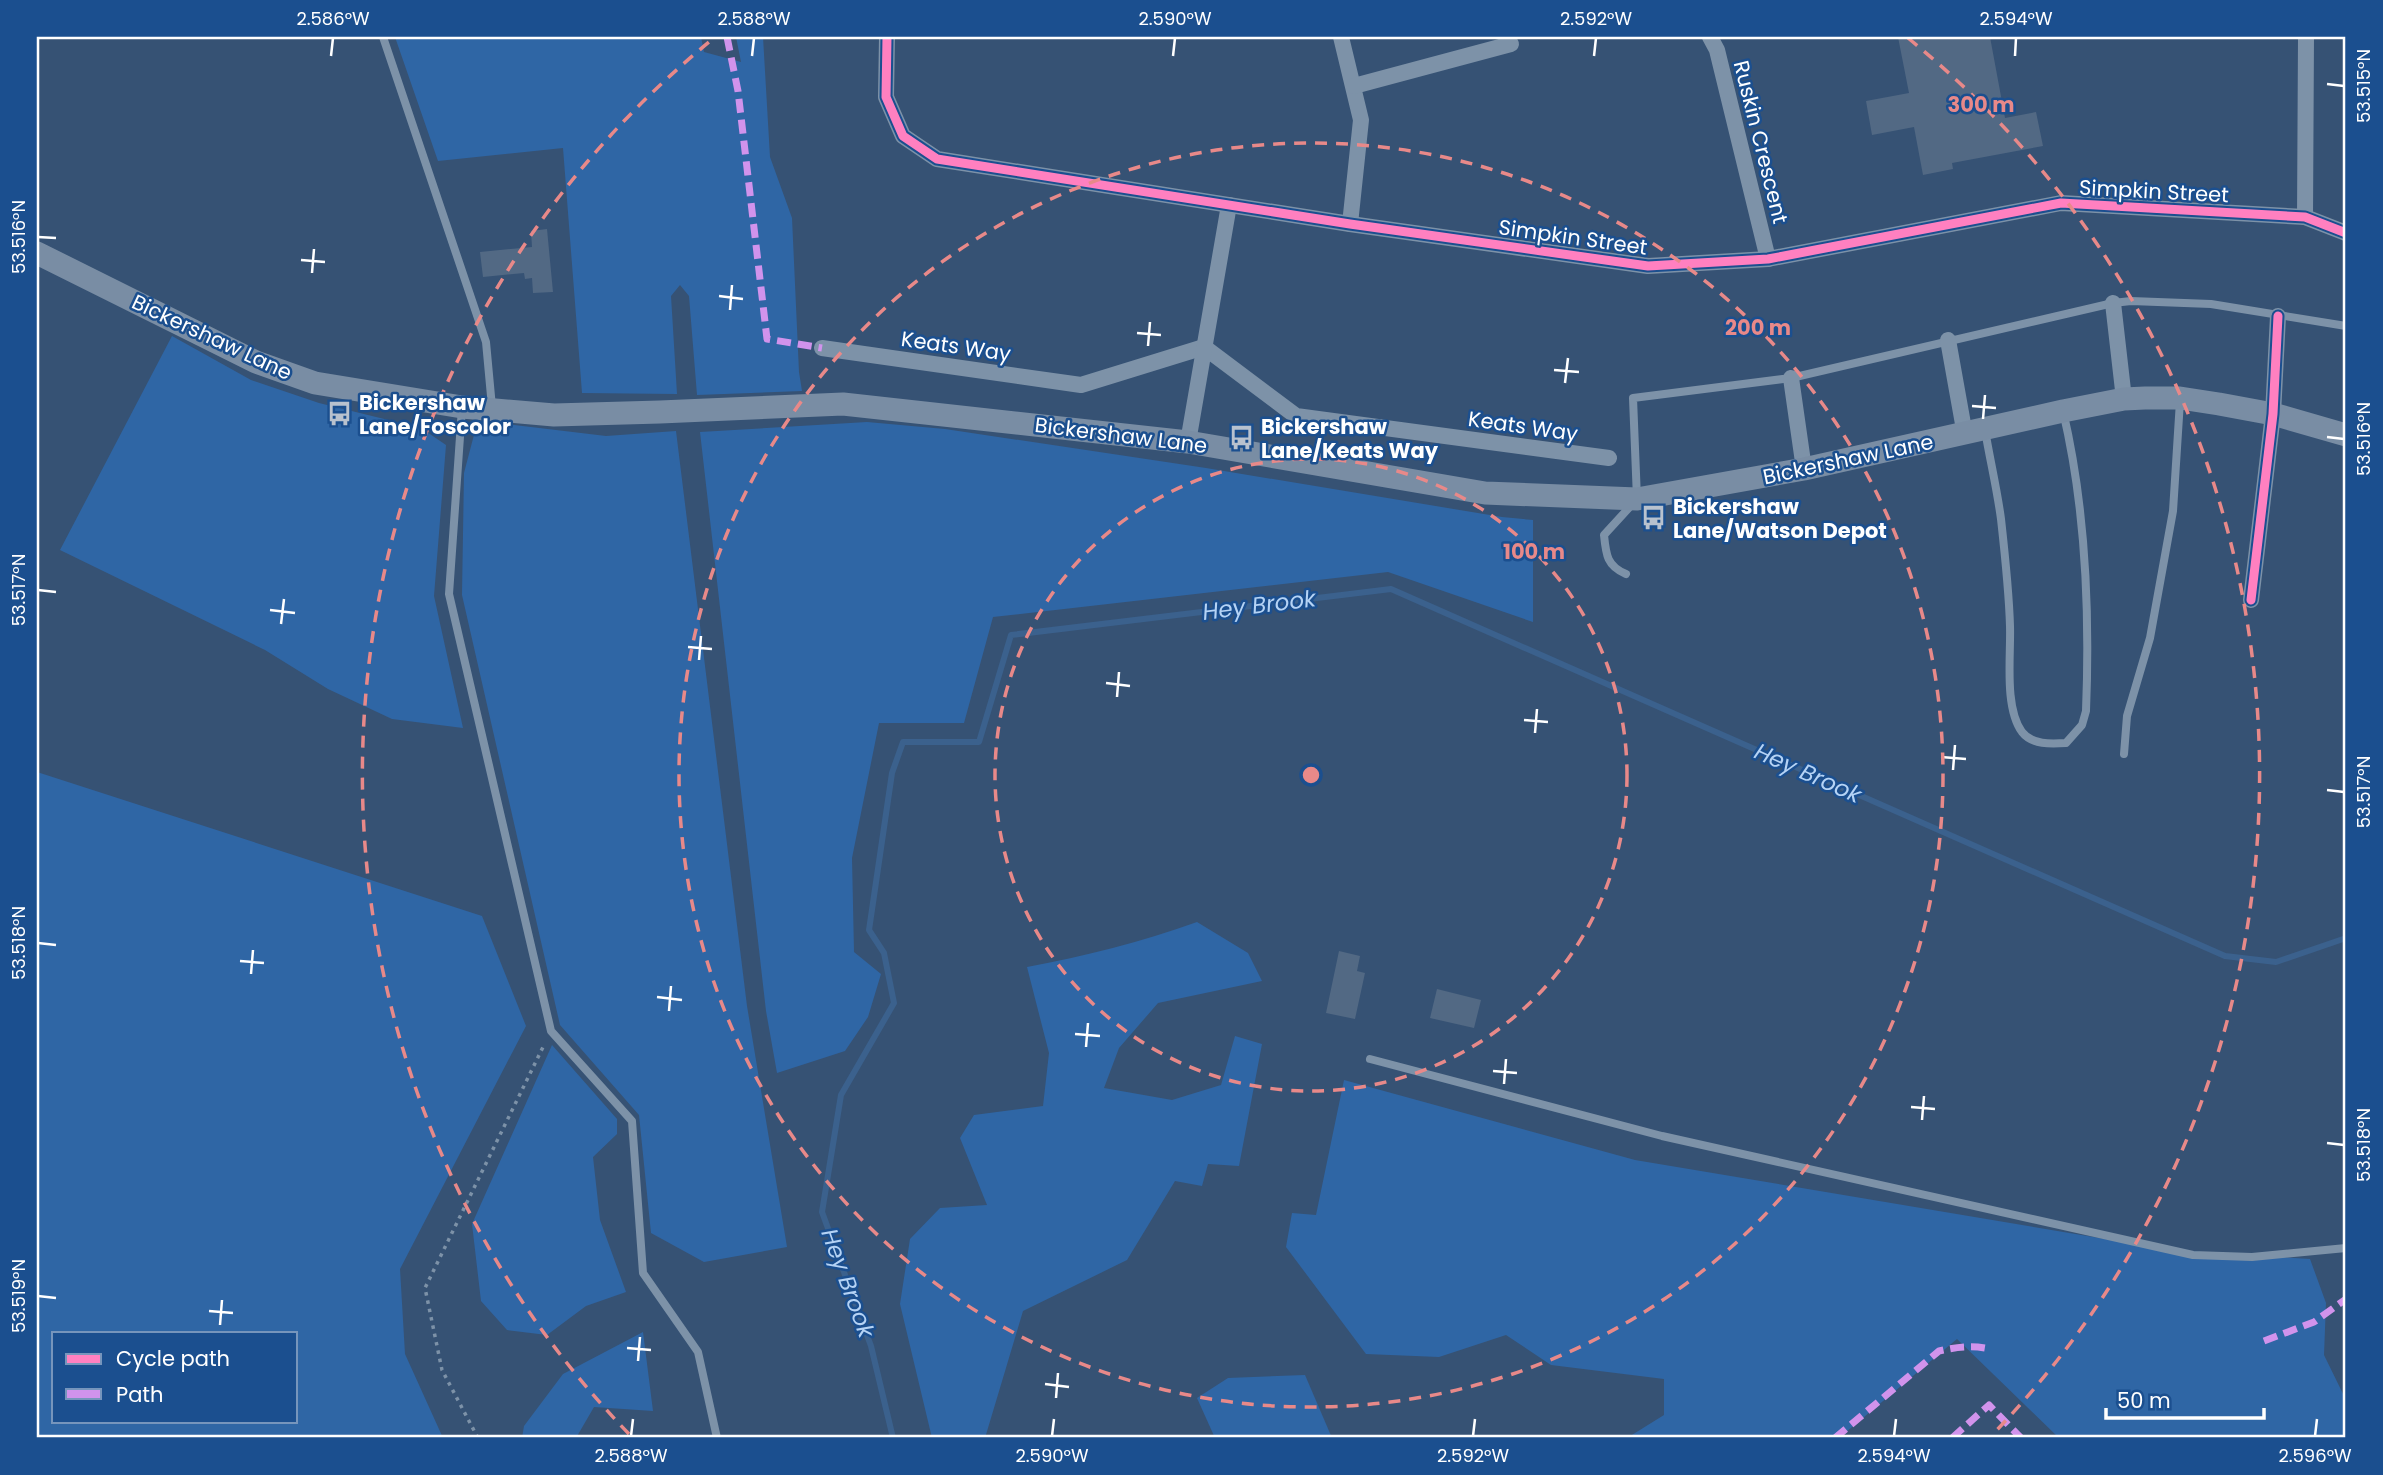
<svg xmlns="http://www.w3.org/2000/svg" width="2383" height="1475" viewBox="0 0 2383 1475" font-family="Poppins,sans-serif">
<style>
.green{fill:#2f66a5;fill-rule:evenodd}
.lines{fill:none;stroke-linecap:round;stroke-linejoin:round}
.stream{stroke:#3b618d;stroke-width:6}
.building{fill:#526984}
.path{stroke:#7d92a8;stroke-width:3.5;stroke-dasharray:3.5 5;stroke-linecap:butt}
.service{stroke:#7d92a8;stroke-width:8}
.minor{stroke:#7d92a8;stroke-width:16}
.secondary{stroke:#798da4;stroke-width:23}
.quiet{stroke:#d193ec;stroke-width:7;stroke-dasharray:14 7;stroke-linecap:butt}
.cycleway-casing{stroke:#1b4f8f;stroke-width:13}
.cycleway{stroke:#ff80c0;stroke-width:9}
.ticks{fill:none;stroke:#fff;stroke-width:2.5}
.ring{fill:none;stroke:#e88989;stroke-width:3.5;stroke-dasharray:12 9}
.labels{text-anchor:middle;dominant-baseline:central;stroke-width:5;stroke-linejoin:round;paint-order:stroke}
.street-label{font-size:21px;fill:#fff;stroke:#1b4f8f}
.poi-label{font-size:21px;font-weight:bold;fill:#fff;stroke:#1b4f8f;text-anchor:start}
.water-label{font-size:23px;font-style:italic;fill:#b5d3f5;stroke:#1b4f8f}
.centre{fill:#e88989;stroke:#1b4f8f;stroke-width:3.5}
.ring-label{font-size:21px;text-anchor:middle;font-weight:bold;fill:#e88989;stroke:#1b4f8f;stroke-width:5;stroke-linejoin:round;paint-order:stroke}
.neatline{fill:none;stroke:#fff;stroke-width:2.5}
.ticks-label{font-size:18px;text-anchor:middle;fill:#fff}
</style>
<rect width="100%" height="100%" fill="#365274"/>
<!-- green -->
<g class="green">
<path d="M395,37H701L704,52L741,62L736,37H763L770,157L792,218L799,372L802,391L697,395L689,296L680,285L671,296L677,394L582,393L563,148L438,161Z"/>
<path d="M172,336L251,380L319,403L421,428L446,445L434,596L463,728L392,719L328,689L265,650L60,550Z"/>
<path d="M867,422L945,429L1206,468L1502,517L1533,520V622L1388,572L993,617L964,723H879L852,858L854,952L881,974L868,1017L845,1051L777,1073L766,1011L700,432Z"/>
<path d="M506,424L606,436L676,431L747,1006L787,1247L704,1262L651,1233L639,1115L560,1025L462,595L464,473L475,431Z"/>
<path d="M37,772L482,916L526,1026L400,1269L405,1354L443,1438H37ZM296,1333V1421H54V1333Z"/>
<path d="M1197,922L1248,953L1262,981L1158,1003L1119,1048L1104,1088L1172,1100L1221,1085L1235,1036L1262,1044L1239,1166L1208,1164L1202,1186L1175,1181L1127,1260L1023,1311L985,1438H932L900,1304L910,1239L940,1208L987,1205L960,1138L974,1115L1043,1106L1049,1053L1027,967C1085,956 1141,942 1197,922Z"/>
<path d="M552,1045L617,1119V1134L593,1157L600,1220L626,1292L586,1306L547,1335L507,1330L481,1301L472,1224Z"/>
<path d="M1344,1080L1635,1160L2171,1250L2310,1259L2326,1303L2324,1355L2346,1400V1428L2342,1438H2059L1957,1339L1839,1438H1627L1664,1415V1379L1551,1365L1506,1335L1439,1357L1366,1354L1286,1247L1292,1213L1316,1215Z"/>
<path d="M643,1332L653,1411L594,1407L576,1438H522L524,1426L563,1374Z"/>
<path d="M1305,1375L1332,1438H1215L1197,1398L1228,1378Z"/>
</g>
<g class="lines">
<!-- stream -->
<path class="stream" d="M893,1438L871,1346L822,1212L841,1095L894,1003L884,953L869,930L892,773L903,742H979L1011,635L1391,589L2225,956L2276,962L2346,938"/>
</g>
<!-- building -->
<g class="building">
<path d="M1898,37H1990L2005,118L2036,112L2043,146L1952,163L1953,169L1923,175L1914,127L1872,135L1866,101L1909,93Z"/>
<path d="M547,229L553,292L533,293L532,278L525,279L524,273L483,277L480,252L532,247L531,231Z"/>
<path d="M1339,951L1360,956L1357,971L1365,973L1355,1019L1326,1013Z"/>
<path d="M1437,989L1481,1000L1474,1028L1430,1018Z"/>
</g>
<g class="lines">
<!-- path -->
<path class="path" d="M478,1438L442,1370L425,1288L544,1045"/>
<!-- service -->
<g class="service">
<path d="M383,37L486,342L492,407"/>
<path d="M462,408L449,594L551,1031L632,1121L643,1273L698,1352L717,1438"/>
<path d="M1985,430C1990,460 1997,489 2001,519C2005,555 2009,591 2010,626C2011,656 2004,707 2022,732C2032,745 2051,744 2066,743L2082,725L2086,711C2090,611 2086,509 2063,411"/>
<path d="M1626,574C1607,566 1606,555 1604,535L1637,499L1633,398L1791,378L2113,303L2131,301L2211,304L2346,326"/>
<path d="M2124,754L2127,716L2150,638L2173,511L2180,401"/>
<path d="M1370,1059L1662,1136L2193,1255L2252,1257L2346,1248"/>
</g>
<!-- minor -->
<g class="minor">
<path d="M887,37L886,97L903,136L937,159L1350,224L1648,266L1768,259L2061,203L2305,217L2346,233"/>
<path d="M1341,37L1361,120L1350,224"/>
<path d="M1710,37L1717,50L1768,259"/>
<path d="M1354,86L1511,44"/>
<path d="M2305,217L2306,37"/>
<path d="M2113,303L2124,399"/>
<path d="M1948,340L1965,435"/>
<path d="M822,348L1081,385L1204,347L1296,416L1609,458"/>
<path d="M1791,378L1804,469"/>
<path d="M1188,442L1229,205"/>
<path d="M2251,600L2273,414L2278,316"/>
</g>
<!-- secondary -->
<path class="secondary" d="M37,253L256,362L315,383L462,407L554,415L660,412L843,404L1188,442L1485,493L1637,499L1804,469L2063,411L2124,399L2145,398H2180L2219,404L2273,414L2346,435"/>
<!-- quiet -->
<g class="quiet">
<path d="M727,37L738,91L767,339L822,348"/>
<path d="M2264,1341L2314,1322L2346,1299"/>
<path d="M1835,1438L1939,1351C1957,1347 1971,1345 1990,1349"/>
<path d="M1952,1438L1989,1405L2021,1438"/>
</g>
<defs>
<g id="cycleway">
<path d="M887,37L886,97L903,136L937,159L1350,224L1648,266L1768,259L2061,203L2305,217L2346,233"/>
<path d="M2251,600L2273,414L2278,316"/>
</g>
</defs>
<!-- cycleway casing -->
<use href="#cycleway" class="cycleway-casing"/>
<!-- cycleway -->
<use href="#cycleway" class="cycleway"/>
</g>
<!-- ticks -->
<path class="ticks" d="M331,56L333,38M752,56L754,38M1173,56L1175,38M1594,56L1596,38M2015,56L2016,38M2327,84L2344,86M38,237L56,238M301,260L325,262M312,273L314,249M719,296L743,299M730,310L732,285M1137,333L1161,335M1148,346L1150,322M1554,370L1579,372M1565,383L1568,358M1972,406L1996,408M1983,419L1985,395M2327,437L2344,439M38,590L56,592M270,610L295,613M281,624L284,599M688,647L712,649M699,660L701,636M1106,683L1130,686M1117,697L1119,672M1524,720L1548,722M1535,733L1537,709M1941,757L1966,759M1953,770L1955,745M2327,790L2344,792M38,943L56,945M240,961L264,963M251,974L253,950M657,997L682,1000M669,1011L671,986M1075,1034L1100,1036M1086,1047L1088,1023M1493,1071L1517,1073M1504,1084L1506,1059M1911,1107L1935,1109M1922,1120L1924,1096M2327,1143L2344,1145M38,1296L56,1298M209,1311L233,1313M220,1325L222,1300M627,1348L651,1350M638,1361L640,1337M1045,1384L1069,1387M1056,1398L1058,1373M631,1436L633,1419M1052,1436L1054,1419M1473,1436L1475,1419M1894,1436L1896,1419M2315,1436L2317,1419"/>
<!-- distance rings -->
<g class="ring">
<circle cx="1311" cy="775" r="316"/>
<circle cx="1311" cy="775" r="632"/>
<path d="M629 1434A948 948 0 0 1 714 38M1908 38A948 948 0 0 1 1993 1434"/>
</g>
<!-- icons -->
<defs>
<symbol id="bus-bare" viewBox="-9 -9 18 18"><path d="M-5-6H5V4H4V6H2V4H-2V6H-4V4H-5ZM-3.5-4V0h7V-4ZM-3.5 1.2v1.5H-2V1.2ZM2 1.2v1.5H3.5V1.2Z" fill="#b9c2ce" stroke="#1b4f8f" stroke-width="2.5" paint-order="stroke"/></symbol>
</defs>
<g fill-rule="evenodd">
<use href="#bus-bare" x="322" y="396" width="35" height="35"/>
<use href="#bus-bare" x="1224" y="420" width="35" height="35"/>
<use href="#bus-bare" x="1636" y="500" width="35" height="35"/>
</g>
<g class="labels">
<!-- street labels -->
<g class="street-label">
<text transform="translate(1761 142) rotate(76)">Ruskin Crescent</text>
<text transform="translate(2154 191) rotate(3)">Simpkin Street</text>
<text transform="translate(1573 237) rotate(8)">Simpkin Street</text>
<text transform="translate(212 337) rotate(25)">Bickershaw Lane</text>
<text transform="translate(956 346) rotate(8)">Keats Way</text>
<text transform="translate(1523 426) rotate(8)">Keats Way</text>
<text transform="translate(1121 435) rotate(7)">Bickershaw Lane</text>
<text transform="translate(1848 459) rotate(-12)">Bickershaw Lane</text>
</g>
<!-- poi labels -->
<g class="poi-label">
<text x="359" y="402">Bickershaw<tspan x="359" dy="24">Lane/Foscolor</tspan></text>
<text x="1261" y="426">Bickershaw<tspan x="1261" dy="24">Lane/Keats Way</tspan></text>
<text x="1673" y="506">Bickershaw<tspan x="1673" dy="24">Lane/Watson Depot</tspan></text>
</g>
<!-- water labels -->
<g class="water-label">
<text transform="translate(1259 605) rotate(-7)">Hey Brook</text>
<text transform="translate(1808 773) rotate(24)">Hey Brook</text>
<text transform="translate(848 1283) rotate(70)">Hey Brook</text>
</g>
</g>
<circle cx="1311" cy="775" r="10" class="centre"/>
<g class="ring-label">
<text x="1981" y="112">300 m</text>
<text x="1758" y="335">200 m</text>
<text x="1534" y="559">100 m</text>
</g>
<!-- border -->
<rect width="2383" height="1475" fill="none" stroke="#1b4f8f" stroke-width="77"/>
<!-- legend -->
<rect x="52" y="1332" width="245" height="91" fill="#1b4f8f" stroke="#7695bc" stroke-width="2"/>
<rect x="66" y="1354" width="35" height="10" fill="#ff80c0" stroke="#7695bc" stroke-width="2"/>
<text x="116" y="1366" font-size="21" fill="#ffffff">Cycle path</text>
<rect x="66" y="1389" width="35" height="10" fill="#d193ec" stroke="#7695bc" stroke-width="2"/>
<text x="116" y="1402" font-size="21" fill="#ffffff">Path</text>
<!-- scale -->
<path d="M2106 1408v10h158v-10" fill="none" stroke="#ffffff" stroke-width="3.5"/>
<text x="2117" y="1408" font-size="21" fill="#ffffff" stroke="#1b4f8f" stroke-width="5" paint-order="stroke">50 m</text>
<rect x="38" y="38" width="2306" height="1398" class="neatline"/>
<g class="ticks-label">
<text x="333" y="25">2.586°W</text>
<text x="754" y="25">2.588°W</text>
<text x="1175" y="25">2.590°W</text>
<text x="1596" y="25">2.592°W</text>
<text x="2016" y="25">2.594°W</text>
<text transform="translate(2364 86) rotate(-90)" y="6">53.515°N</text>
<text transform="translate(19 237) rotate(-90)" y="6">53.516°N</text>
<text transform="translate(2364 439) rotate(-90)" y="6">53.516°N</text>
<text transform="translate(19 590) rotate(-90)" y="6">53.517°N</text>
<text transform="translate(2364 792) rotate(-90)" y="6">53.517°N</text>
<text transform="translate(19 943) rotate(-90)" y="6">53.518°N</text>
<text transform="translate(2364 1145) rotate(-90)" y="6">53.518°N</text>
<text transform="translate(19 1296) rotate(-90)" y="6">53.519°N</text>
<text x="631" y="1462">2.588°W</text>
<text x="1052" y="1462">2.590°W</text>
<text x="1473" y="1462">2.592°W</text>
<text x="1894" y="1462">2.594°W</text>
<text x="2315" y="1462">2.596°W</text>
</g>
</svg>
